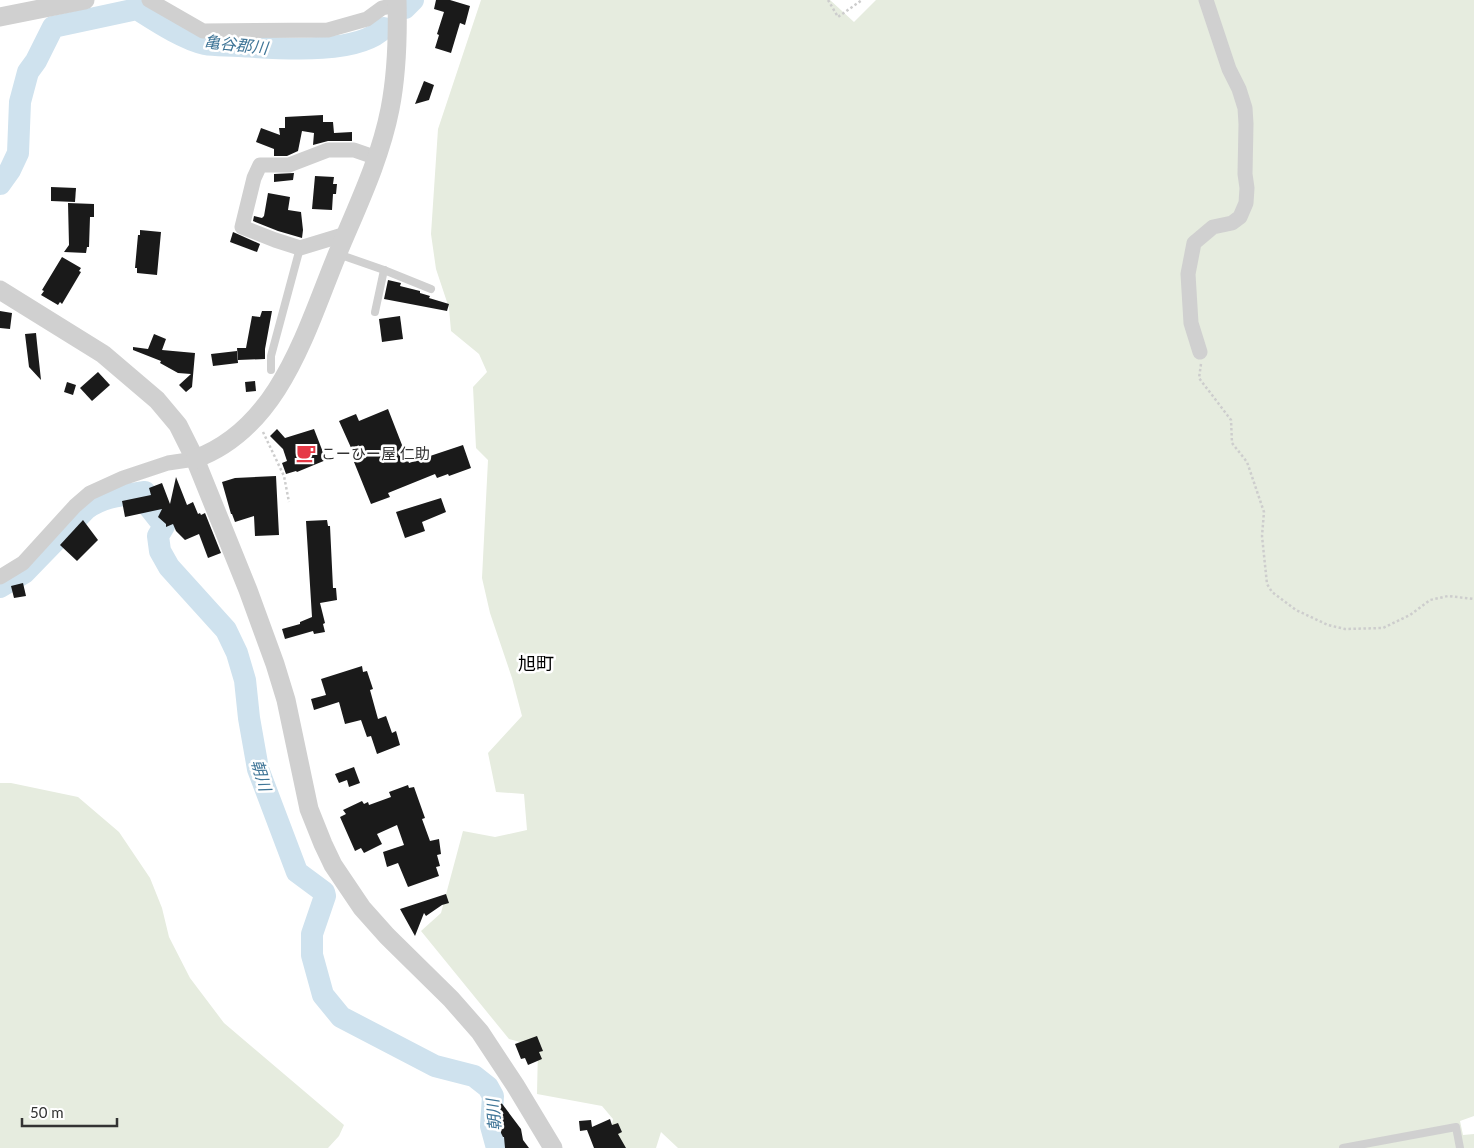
<svg xmlns="http://www.w3.org/2000/svg" width="1474" height="1148" viewBox="0 0 1474 1148" font-family="Lato,'Noto Sans JP',sans-serif">
<style>
.green{fill:#e6ecdf}
.lines{fill:none;stroke-linecap:round;stroke-linejoin:round}
.river{stroke:#cfe2ee;stroke-width:22}
.building{fill:#1a1a1a}
.path{stroke:#cdcdcd;stroke-width:2.5;stroke-dasharray:2.5 2.5;stroke-linecap:butt}
.service{stroke:#d0d0d0;stroke-width:8}
.minor{stroke:#d0d0d0;stroke-width:15}
.tertiary{stroke:#d0d0d0;stroke-width:19}
.labels{text-anchor:middle;dominant-baseline:central;stroke-width:5;stroke-linejoin:round;paint-order:stroke}
.poi-label{font-size:15px;fill:#333;stroke:#fff;text-anchor:start}
.water-label{font-size:16px;font-style:italic;fill:#3f7597;stroke:#fff}
.quarter-label{font-size:18px;fill:#000;stroke:#fff}
</style>
<rect width="100%" height="100%" fill="#fff"/>
<!-- green -->
<g class="green">
<path d="M481,0H830L854,22L876,0H1474V1116L1460,1121L1463,1135L1474,1134V1148H678L661,1132L656,1148H608L613,1119L602,1106L537,1094L538,1047L509,1039L421,931L441,913L463,831L495,837L527,830L524,794L496,792L488,753L522,716L512,678L490,613L482,578L488,460L476,448L473,387L487,372L479,354L451,331L449,308L436,269L431,234L438,129Z"/>
<path d="M0,783H11L78,797L119,832L150,878L162,908L169,937L190,978L224,1023L344,1125L339,1136L328,1148H0Z"/>
</g>
<g class="lines">
<!-- river -->
<g class="river">
<path d="M405,8L413,0"/>
<path d="M0,184L10,170L18,153L20,102L28,72L36,61L53,27L137,9C156,21 183,39 205,44C215,46 228,45 239,46C275,48 357,56 384,28"/>
<path d="M0,587L24,573L86,509C104,496 124,495 145,492L149,507L164,526L158,536L160,551L169,567L226,630L237,653L245,680L249,718L258,769L297,872L324,892L325,896L312,934V955L323,995L341,1017L435,1066L474,1076L488,1087L493,1096L491,1126L497,1148"/>
</g>
</g>
<!-- building -->
<g class="building">
<path d="M436,0H450L470,6L465,25L460,23L451,53L435,48L439,35L437,34L444,12L434,9Z"/>
<path d="M424,81L434,85L429,100L415,104Z"/>
<path d="M323,115V122H333L334,133L352,132V141H328L313,145L314,133L302,131L298,151L287,156H274V149L256,142L261,128L280,135L279,128H285V117Z"/>
<path d="M294,173L293,180L274,182V174Z"/>
<path d="M315,176L334,177L333,184H337L336,194H333L332,210L312,209Z"/>
<path d="M51,187L76,188L75,202L51,201Z"/>
<path d="M268,193L290,197L288,210L301,212L303,230L302,238L278,231L253,221L254,216L262,218L264,216Z"/>
<path d="M68,203L94,204V217H90L89,247H87L86,253L64,252L69,245Z"/>
<path d="M140,230L161,232L157,275L137,273V268H135L138,235H140Z"/>
<path d="M233,232L260,244L257,252L230,242Z"/>
<path d="M62,257L81,268L79,271L81,272L62,304L60,302L58,305L41,295L44,291L42,290Z"/>
<path d="M388,280L401,283L400,286L420,291V293L430,296L429,298L449,304L447,311L384,299Z"/>
<path d="M0,311L12,313L10,329L0,328Z"/>
<path d="M262,311H272L265,349V359L238,360L237,348H246L252,316L260,317Z"/>
<path d="M400,316L403,339L382,342L379,319Z"/>
<path d="M36,333L37,343L41,380L29,367L25,334Z"/>
<path d="M154,334L166,339L162,350L195,353L192,387L186,392L179,385L191,374L178,373L160,363L161,361L133,350V347L148,349Z"/>
<path d="M237,351L238,363L213,366L211,354Z"/>
<path d="M98,372L110,385L92,401L80,388Z"/>
<path d="M255,381L256,391L246,392L245,382Z"/>
<path d="M67,382L76,385L73,395L64,392Z"/>
<path d="M388,409L409,463L463,445L471,468L449,476L448,474L437,478L435,474L388,493L390,497L371,504L354,462L357,461L339,421L356,414L359,421Z"/>
<path d="M277,429L285,438L314,429L326,460L297,472L296,471L286,474L282,463L287,461L283,449L270,436Z"/>
<path d="M276,476L279,535L255,536L254,516L235,522L232,514H231L222,482L235,478Z"/>
<path d="M176,477L187,505L193,502L198,514L200,513L201,515L205,513L221,553L208,558L199,534L185,540L176,531L173,524L166,527V524L158,517L162,509L125,517L122,501L151,495L149,488L162,483L170,504Z"/>
<path d="M441,498L446,512L422,522L425,531L405,538L396,512Z"/>
<path d="M83,520L98,540L77,561L60,545Z"/>
<path d="M327,520L328,526H330L333,588H336L337,600L320,603L325,623L323,624L325,632L314,634L313,631L285,639L282,629L300,624V622L312,617L306,521Z"/>
<path d="M23,583L26,596L14,598L11,586Z"/>
<path d="M362,666L363,672L367,671L373,689L370,690L378,719L386,716L392,733L396,731L400,745L377,754L371,736L367,737L361,720L345,724L339,702L314,710L311,699L326,695L321,679Z"/>
<path d="M354,767L360,783L349,787L347,780L339,783L335,774Z"/>
<path d="M408,785L409,788L414,787L425,818L422,819L430,841L439,839L441,854L437,855L440,866L436,867L439,876L408,887L398,863L387,867L383,852L404,845L397,825L377,834L382,844L364,853L361,848L355,851L340,817L346,814L343,810L362,801L364,804L368,802L369,805L391,797L389,792Z"/>
<path d="M446,894L449,903L442,905L426,916L424,913L415,936L400,909Z"/>
<path d="M537,1036L543,1051L539,1052L542,1059L528,1065L525,1058L521,1059L515,1044Z"/>
<path d="M500,1101L521,1129L523,1140L529,1148H505L504,1137H503L501,1133Z"/>
<path d="M610,1119L612,1125L618,1123L622,1132L618,1134L626,1148H594L587,1130L580,1131L579,1121L591,1120L592,1127Z"/>
</g>
<g class="lines">
<!-- path -->
<g class="path">
<path d="M828,0L838,17L862,0"/>
<path d="M1201,364L1199,378L1231,420L1232,443L1247,462L1264,512L1262,536L1267,584L1272,592L1296,610L1328,625L1345,629L1383,628L1410,615L1430,600L1448,596L1474,599"/>
<path d="M263,432L284,476L289,502"/>
</g>
<!-- service -->
<g class="service">
<path d="M338,254L384,270L431,289"/>
<path d="M375,312L384,270"/>
<path d="M271,370V356L300,248"/>
<path d="M1343,1148L1456,1127L1460,1148"/>
</g>
<!-- minor -->
<g class="minor">
<path d="M149,0L203,31L328,30L367,19L382,8L397,5"/>
<path d="M346,234L300,248L275,240L242,227L254,178L260,165H289L328,150H354L377,158"/>
<path d="M1200,352L1191,323L1188,274L1194,243L1213,227L1232,223L1240,217L1246,203L1247,188L1245,174L1246,124L1245,108L1239,89L1229,69L1206,0"/>
<path d="M0,577L23,563L75,506L90,493L123,478L168,463L195,459"/>
</g>
<!-- tertiary -->
<g class="tertiary">
<path d="M0,17L85,0"/>
<path d="M0,290L103,354L157,400L178,425L195,459L248,590L275,664L286,700L309,809L323,844L333,865L362,908L387,936L451,999L480,1032L515,1085L553,1148"/>
<path d="M195,459C280,428 306,330 337,255C357,207 380,160 390,109C397,73 398,37 397,0"/>
</g>
</g>
<!-- icons -->
<defs>
<symbol id="cafe-bare" viewBox="-9 -9 18 18"><path d="M-5.5-4.5H6V0H3Q3 3.5 0 3.5H-2.5Q-5.5 3.5-5.5 0ZM3-3.2v2h1.7v-2ZM-6 4.5H4V6H-6Z" fill="#e63946" stroke="#fff" stroke-width="2.5" paint-order="stroke"/></symbol>
</defs>
<g fill-rule="evenodd">
<use href="#cafe-bare" x="292" y="439" width="28" height="28"/>
</g>
<g class="labels">
<!-- poi labels -->
<g class="poi-label">
<text x="321" y="453">こーひー屋 仁助</text>
</g>
<!-- water labels -->
<g class="water-label">
<text transform="translate(236 44) rotate(6)">亀谷郡川</text>
<text transform="translate(262 775) rotate(74)">朝川</text>
<text transform="translate(493 1115) rotate(-95)">朝川</text>
</g>
<!-- quarter labels -->
<g class="quarter-label">
<text x="536" y="663">旭町</text>
</g>
</g>
<!-- scale -->
<path d="M22 1118v8h95v-8" fill="none" stroke="#333333" stroke-width="2.5"/>
<text x="30" y="1118" font-size="15" fill="#333333" stroke="#ffffff" stroke-width="4" paint-order="stroke">50 m</text>
</svg>
